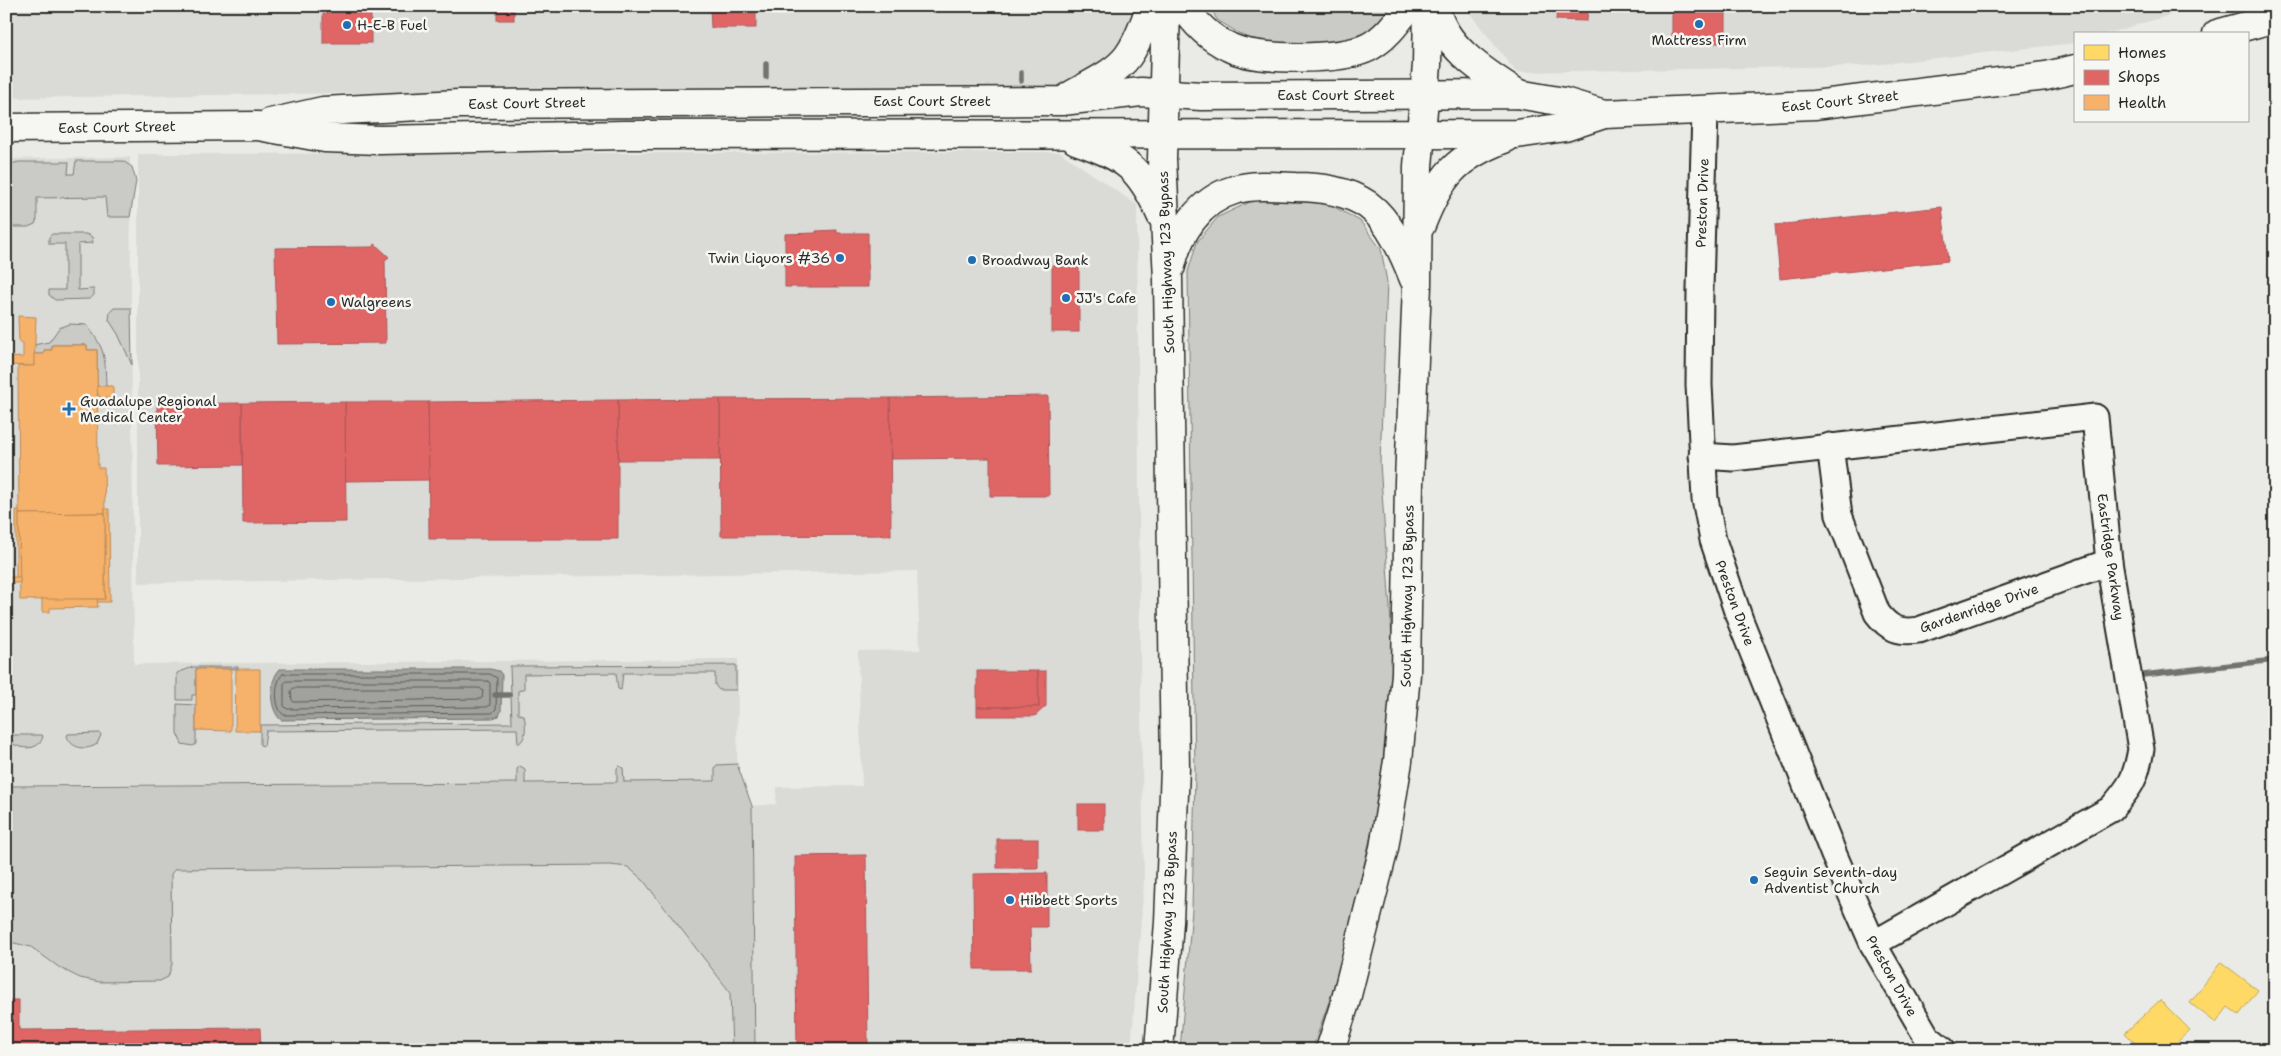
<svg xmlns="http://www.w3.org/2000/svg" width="2281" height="1056" viewBox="0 0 2281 1056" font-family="'Shantell Sans',sans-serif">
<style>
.built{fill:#dadad6}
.green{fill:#cacac7;stroke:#7a7a79}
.water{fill:#a1a19e;stroke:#727270}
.homes{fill:#ffd966;stroke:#bfa554}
.shops{fill:#e06666;stroke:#aa5454}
.health{fill:#f6b26b;stroke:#b98a58}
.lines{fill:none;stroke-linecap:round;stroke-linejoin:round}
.shore{stroke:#5a5a59;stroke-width:1}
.stream{stroke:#727270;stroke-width:5.5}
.minor-casing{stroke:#2b2b2b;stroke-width:29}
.major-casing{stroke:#2b2b2b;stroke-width:31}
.minor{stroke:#f6f6f2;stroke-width:25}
.major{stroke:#f6f6f2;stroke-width:28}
.poi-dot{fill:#1f6fb2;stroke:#f6f6f2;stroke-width:2}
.labels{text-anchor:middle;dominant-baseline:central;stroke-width:5;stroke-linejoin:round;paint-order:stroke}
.poi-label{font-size:14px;fill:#2b2b2b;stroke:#f6f6f2;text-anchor:start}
.street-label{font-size:14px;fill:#2b2b2b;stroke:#f6f6f2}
</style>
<rect width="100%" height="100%" fill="#eaeae6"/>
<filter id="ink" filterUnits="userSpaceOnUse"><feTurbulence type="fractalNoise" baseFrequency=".02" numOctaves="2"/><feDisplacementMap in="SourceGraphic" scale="10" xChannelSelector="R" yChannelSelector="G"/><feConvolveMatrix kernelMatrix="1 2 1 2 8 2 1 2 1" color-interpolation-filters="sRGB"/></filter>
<g filter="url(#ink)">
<!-- built -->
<g class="built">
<path d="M6,6H1140L1128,46L1068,86L879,87L617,93L420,92L6,98Z"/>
<path d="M1464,6H2201L2106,34H2075V43L1863,66L1516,72Z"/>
<path d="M1060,152L1137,205L1140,649L1144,881L1131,1050H755L752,806L776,804L777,787L862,786L858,651L920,650L917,571L138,583V154Z"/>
<path d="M130,157L134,664L738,659L737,782L6,785V159Z"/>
<path d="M610,865L628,867L643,880L730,992L732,1050H6V941L31,947L60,968L80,978L100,982L175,869Z"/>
</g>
<!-- green -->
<g class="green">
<path d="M1210,6H1392L1368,32L1336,42L1280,43L1247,38L1217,20Z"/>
<path d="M76,161H123L132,167L136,181L130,217H107L105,197L37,198V219L35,224L28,227H9L6,165L19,162H69L68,174H74Z"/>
<path d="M1254,200L1327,203L1360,221L1381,249L1387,282L1380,463L1394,667L1378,805L1339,973L1312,1050H1180L1192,910L1195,774L1188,272L1197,242L1218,217Z"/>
<path d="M52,234H86L92,237L93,243L78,244V290L94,289V295L90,299L55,300L49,295V290H65V244H49V237Z"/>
<path d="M114,308H131L132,365L118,334L109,320L110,312Z"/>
<path d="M70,324L87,325C106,351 105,356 106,387L97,386V350H87V345H52V350H44V354H34L33,345L49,342L59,328Z"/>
<path d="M736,665V690H719L715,685V673H623L621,690L618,689L616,673L524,674V689L518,691V714L524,715C526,725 527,739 518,744L517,729L266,731L264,746L260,745V725L512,723L510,666Z"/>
<path d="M193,667H238V669H196V695H192V700H177V673Z"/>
<path d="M177,704L196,705V744L193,746L182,744L177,733Z"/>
<path d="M100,733L101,735L97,744C87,751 71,749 67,736L68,734Z"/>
<path d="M12,735H42L43,736C40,750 24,750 13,744L10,736Z"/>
<path d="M737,764L752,806L755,1050H732L730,992L643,880L628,867L610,865L175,869L171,874L172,964L168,977L160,981L100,982L80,978L60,968L31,947L6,941V786L517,783V769L520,766L525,769V783L617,782V768L619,766L623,768L624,782L715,781V767L717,765Z"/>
</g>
<!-- water -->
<path class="water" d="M280,669H490L499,671L502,675L501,711L499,716L493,718L281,720C269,710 268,681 280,669Z"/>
<!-- homes -->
<g class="homes">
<path d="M2221,962L2258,990L2239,1015L2228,1007L2216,1023L2190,1003Z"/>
<path d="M2160,1000L2190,1030L2171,1048L2165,1043L2158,1050H2142L2125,1033Z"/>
</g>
<!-- shops -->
<g class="shops">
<rect x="323" y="6" width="48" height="37"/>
<rect x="497" y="6" width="17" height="14"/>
<path d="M710,6H756V28H711Z"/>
<path d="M1557,6H1588L1587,21L1556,20Z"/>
<rect x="1672" y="6" width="54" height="37"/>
<path d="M1942,207L1948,261L1780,279L1775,225Z"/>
<path d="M837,230V233H868V287H785V234L816,233V231Z"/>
<path d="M375,244L389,257L385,260L386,343L277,344L275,248L372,247Z"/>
<rect x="1052" y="265" width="27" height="67"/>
<path d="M1048,396L1049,496H990V458L891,459L890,398Z"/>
<path d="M890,398L891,535L721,536L720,399Z"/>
<path d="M720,399V460H618V400Z"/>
<path d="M618,400V539H429L428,402Z"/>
<path d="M345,402H428L429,480L345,481Z"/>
<path d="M345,402L346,522L243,523L242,403Z"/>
<path d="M242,403V465L158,466L157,404Z"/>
<path d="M977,671H1038L1039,707H977Z"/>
<path d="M1038,671H1046V706L1035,716H977V707H1039Z"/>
<rect x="1078" y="804" width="26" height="26"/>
<rect x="997" y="839" width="41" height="29"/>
<path d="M866,855L868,1050H797L795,856Z"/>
<path d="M1047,873V927H1030L1031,969H974L973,874Z"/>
<path d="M6,1000H19V1030L260,1028L261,1050H6Z"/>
</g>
<!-- health -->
<g class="health">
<path d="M18,316L36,317L34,366L6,365V358L23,357V343H19Z"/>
<path d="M52,345H87V350H97L98,468H104L105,513L19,514L18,366H34V354H44V350H52Z"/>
<path d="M97,386H113V398H102L98,395Z"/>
<path d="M105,509H109L110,602H53V599H105Z"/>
<path d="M16,510H19L20,577H16Z"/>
<path d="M105,513V599L20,600L19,514Z"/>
<rect x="6" y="577" width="14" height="6"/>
<path d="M42,599H97L98,607L50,608V612H42Z"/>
<path d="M196,669H231V731L196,730Z"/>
<path d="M236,669H260V731H235Z"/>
</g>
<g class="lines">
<!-- shore -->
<g class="shore">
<path d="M283,674H490L497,678L496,709L492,713L284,715C274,709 274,681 283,674Z"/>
<path d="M287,681H488L490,683V705L487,707L287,709L284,706V684Z"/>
<path d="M294,688H480L483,691L482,698L480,699L294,702L292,700L291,691Z"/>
</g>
<!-- stream -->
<g class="stream">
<path d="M766,64V77"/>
<path d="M1021,73V81"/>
<path d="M2134,676L2275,660"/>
<path d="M495,695H509"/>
</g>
<defs>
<g id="minor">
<path d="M1705,112L1700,289L1699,385L1705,499L1713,540L1740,620L1834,855L1873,944L1927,1037L1943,1050"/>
<path d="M1830,446L1839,515L1877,613C1889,629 1899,633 1919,630L2109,562"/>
<path d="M1702,456L1733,458L2095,417L2109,562L2141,749C2136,779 2131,786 2111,809L1873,944"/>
</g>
<g id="major">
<path d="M1184,6C1195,24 1210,38 1229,47C1255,61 1342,61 1369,47C1387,37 1397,22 1409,6"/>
<path d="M1435,6C1443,48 1486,73 1518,94"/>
<path d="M2217,34L2275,18"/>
<path d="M1070,96C1088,85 1115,74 1128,56C1139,41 1144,23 1151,6"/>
<path d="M270,123L323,111L459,104L1062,101L1141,92L1201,96L1518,94L1564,102L1604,114"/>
<path d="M6,128L258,126L325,138L380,140L623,135L1517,134L1565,127L1604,114L1814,105L2046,76L2075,69"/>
<path d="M1076,140C1125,157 1140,167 1161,215"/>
<path d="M1421,225C1440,176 1456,157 1506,138"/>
<path d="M1171,266C1178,233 1200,200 1234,190C1253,184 1275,186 1295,187C1320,187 1346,190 1368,205C1390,221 1404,254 1414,279"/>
<path d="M1159,1050L1169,922L1175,768L1168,279L1162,159L1166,6"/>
<path d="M1330,1050L1345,1003L1384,848L1398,761L1406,674L1409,482L1417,285L1418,166L1427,65L1428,6"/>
</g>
</defs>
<!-- minor casing -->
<use href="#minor" class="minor-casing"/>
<!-- major casing -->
<use href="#major" class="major-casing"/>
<!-- minor -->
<use href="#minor" class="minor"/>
<!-- major -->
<use href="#major" class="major"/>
</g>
</g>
<!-- markers -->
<g class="poi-dot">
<circle cx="1699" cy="24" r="5"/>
<circle cx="347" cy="25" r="5"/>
<circle cx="840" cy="258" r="5"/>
<circle cx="972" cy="260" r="5"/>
<circle cx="1066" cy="298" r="5"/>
<circle cx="331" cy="302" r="5"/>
<path d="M66.5 401.5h5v5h5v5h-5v5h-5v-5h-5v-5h5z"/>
<circle cx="1754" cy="880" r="5"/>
<circle cx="1010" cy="900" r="5"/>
</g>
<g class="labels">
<!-- poi labels -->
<g class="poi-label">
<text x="357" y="25">H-E-B Fuel</text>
<text x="1699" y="40" text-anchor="middle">Mattress Firm</text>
<text x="830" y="258" text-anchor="end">Twin Liquors #36</text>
<text x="982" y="260">Broadway Bank</text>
<text x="1076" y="298">JJ's Cafe</text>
<text x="341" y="302">Walgreens</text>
<text x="80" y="401">Guadalupe Regional<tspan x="80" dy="16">Medical Center</tspan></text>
<text x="1764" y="872">Seguin Seventh-day<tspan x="1764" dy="16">Adventist Church</tspan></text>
<text x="1020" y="900">Hibbett Sports</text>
</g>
<!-- street labels -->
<g class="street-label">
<text x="1336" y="95">East Court Street</text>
<text x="932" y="101">East Court Street</text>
<text transform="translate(1840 101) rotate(-6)">East Court Street</text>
<text transform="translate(527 103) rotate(-1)">East Court Street</text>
<text transform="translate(117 127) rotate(-1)">East Court Street</text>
<text transform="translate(1702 203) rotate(-88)">Preston Drive</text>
<text transform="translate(1166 262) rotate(-92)">South Highway 123 Bypass</text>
<text transform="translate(2111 557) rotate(82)">Eastridge Parkway</text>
<text transform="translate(1407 596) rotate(-89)">South Highway 123 Bypass</text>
<text transform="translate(1735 603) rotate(70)">Preston Drive</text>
<text transform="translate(1979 608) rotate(-19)">Gardenridge Drive</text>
<text transform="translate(1167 922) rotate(-87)">South Highway 123 Bypass</text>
<text transform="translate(1892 976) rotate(61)">Preston Drive</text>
</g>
</g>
<!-- margin -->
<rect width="2281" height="1056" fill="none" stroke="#f6f6f2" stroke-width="25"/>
<rect x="12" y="12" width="2256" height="1031" fill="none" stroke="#2b2b2b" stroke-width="2" filter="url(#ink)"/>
<!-- legend -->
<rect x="2074" y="32" width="175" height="90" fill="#f6f6f2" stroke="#a5a5a2"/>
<rect x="2084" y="45" width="25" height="15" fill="#ffd966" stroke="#a5a5a2"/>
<text x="2118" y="58" font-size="15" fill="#2b2b2b">Homes</text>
<rect x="2084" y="70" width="25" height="15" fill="#e06666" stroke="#a5a5a2"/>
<text x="2118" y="82" font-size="15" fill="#2b2b2b">Shops</text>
<rect x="2084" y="95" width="25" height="15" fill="#f6b26b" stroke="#a5a5a2"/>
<text x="2118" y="108" font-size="15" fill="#2b2b2b">Health</text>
</svg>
